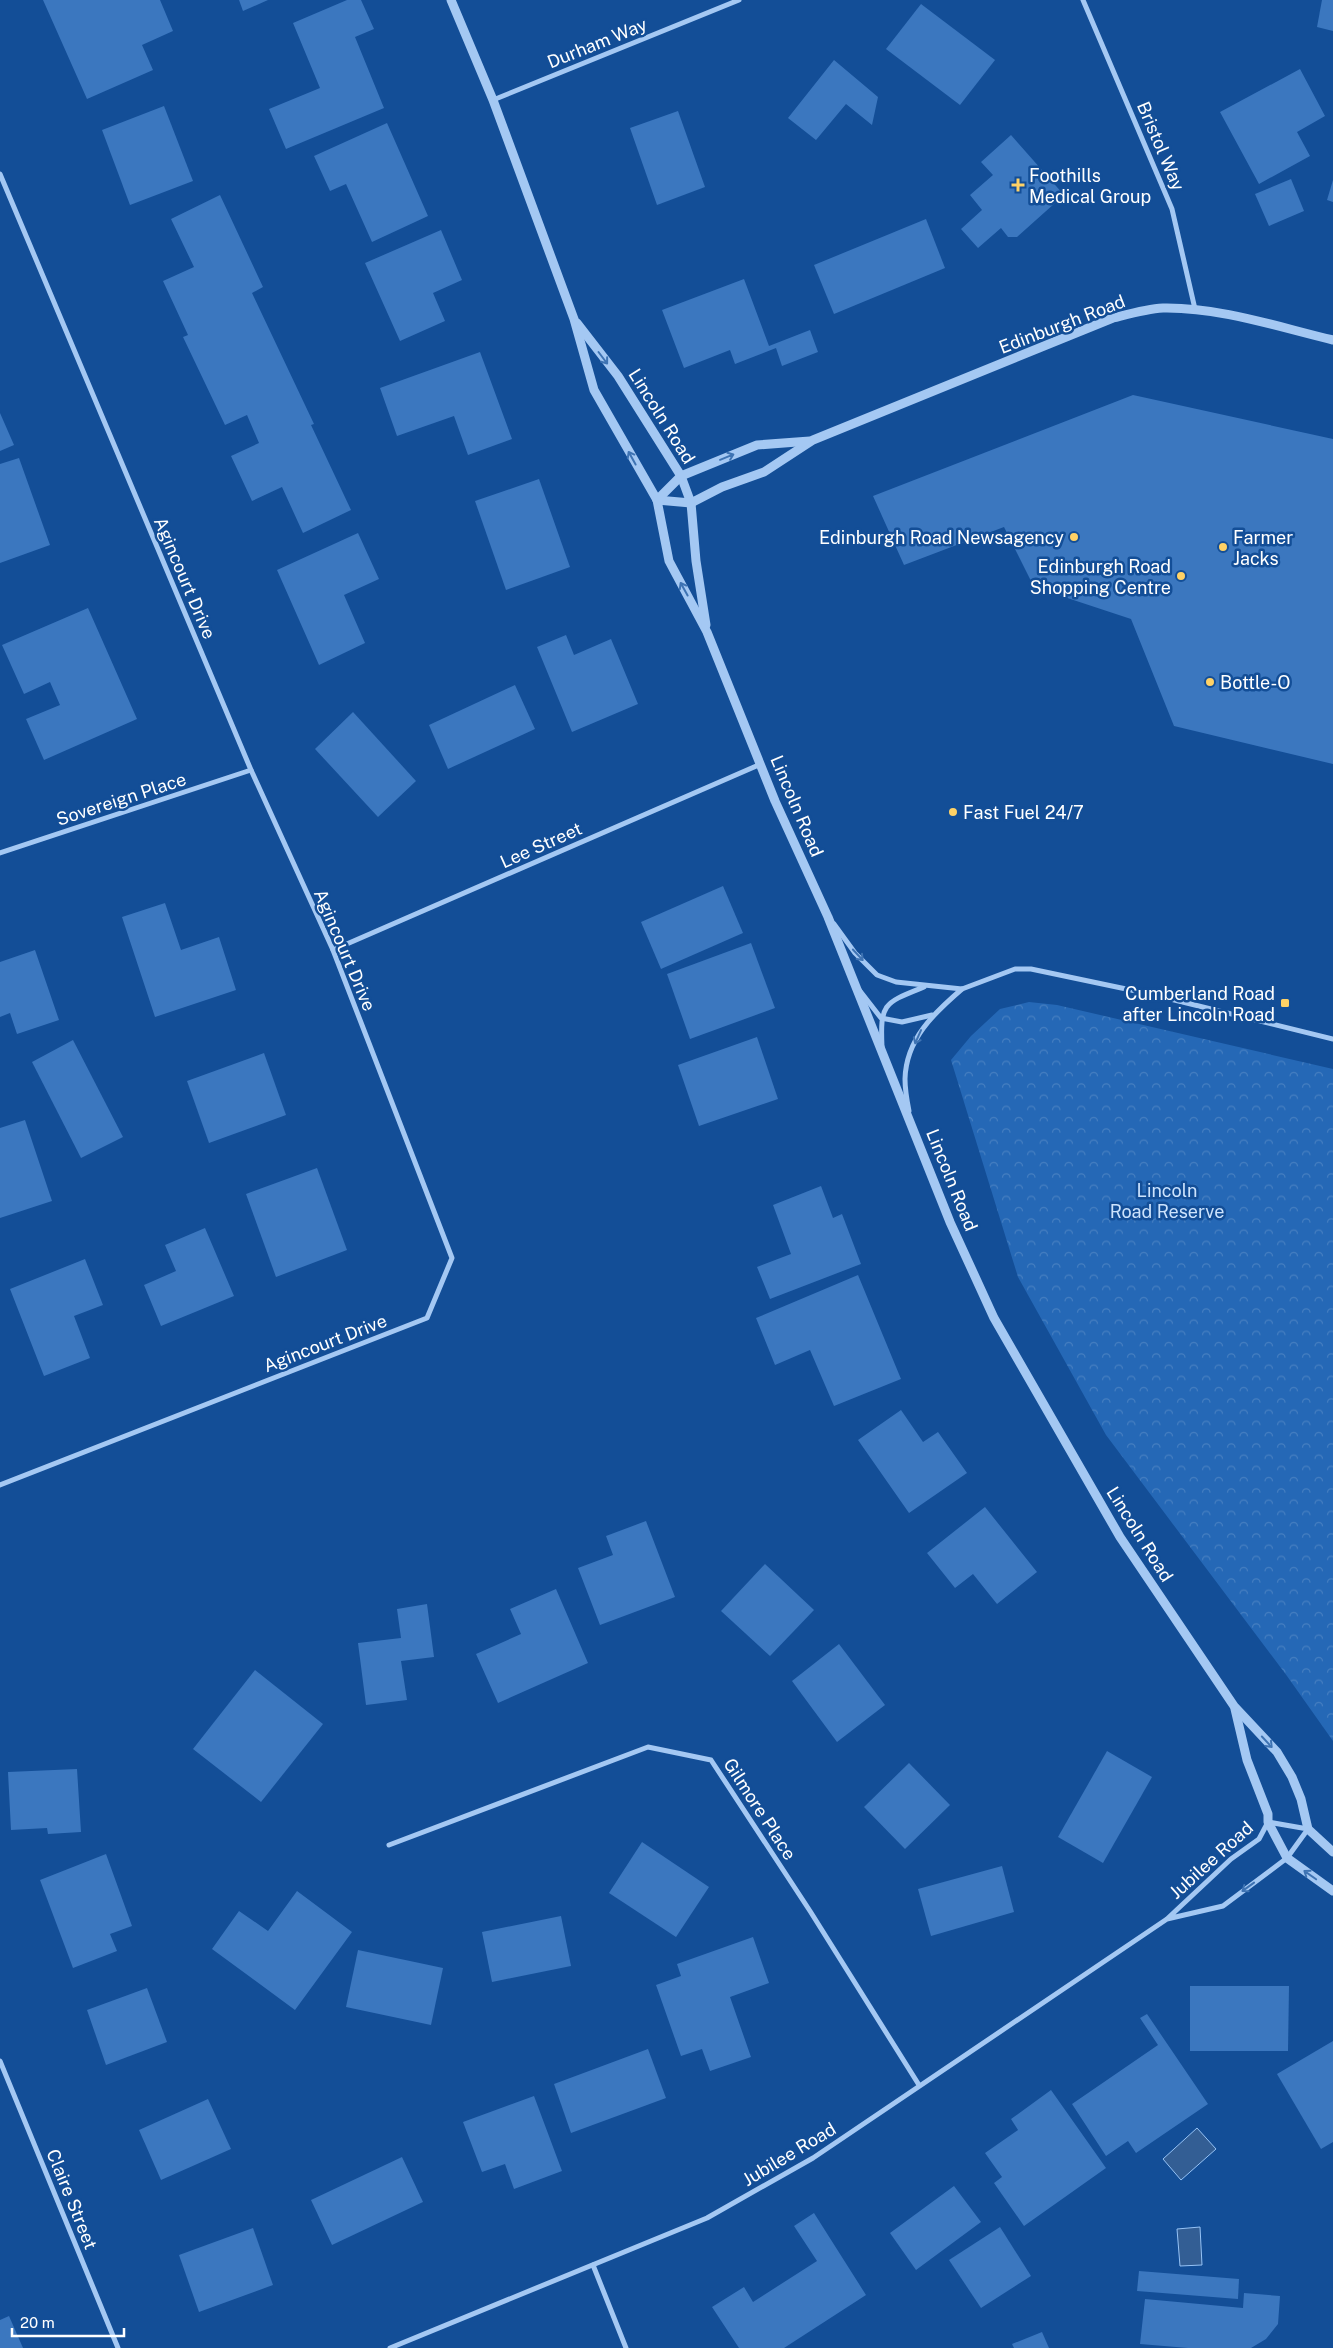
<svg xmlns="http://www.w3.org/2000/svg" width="1333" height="2348" viewBox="0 0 1333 2348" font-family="'Public Sans',sans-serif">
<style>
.forest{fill:url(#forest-crowns)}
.water{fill:#335e94;stroke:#96c3f6}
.building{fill:#3b77bf}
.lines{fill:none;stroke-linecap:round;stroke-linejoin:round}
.minor{stroke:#a4c8f3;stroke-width:5}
.tertiary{stroke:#a4c8f3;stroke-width:9}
.oneway{stroke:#3e73b3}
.poi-dot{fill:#ffd266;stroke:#134e97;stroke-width:2}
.labels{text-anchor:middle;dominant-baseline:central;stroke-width:5;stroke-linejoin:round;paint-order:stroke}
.street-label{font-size:18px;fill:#fff;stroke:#134e97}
.poi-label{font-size:18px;fill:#fff;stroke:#134e97;text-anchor:start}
.park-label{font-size:18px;fill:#cce3fd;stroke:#134e97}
</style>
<defs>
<pattern id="forest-crowns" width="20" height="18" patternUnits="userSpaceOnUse" patternTransform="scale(1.25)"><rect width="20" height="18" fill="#2568b6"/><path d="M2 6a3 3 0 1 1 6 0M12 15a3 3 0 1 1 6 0" fill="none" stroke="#467fc1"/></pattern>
</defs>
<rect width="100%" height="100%" fill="#134e97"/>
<!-- forest -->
<path class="forest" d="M1029,1002L1057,1005L1333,1069V1741L1287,1676L1106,1435L1018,1277L951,1060L971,1036L1000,1009Z"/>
<!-- water -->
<g class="water">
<path d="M1197,2128L1216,2149L1181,2180L1163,2159Z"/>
<path d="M1200,2227L1202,2265L1180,2266L1177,2229Z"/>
</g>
<!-- building -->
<g class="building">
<path d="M43,0H160L173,31L142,45L153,70L87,99Z"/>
<path d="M239,0H268L243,11Z"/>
<path d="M347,0H361L374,29L355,37L384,108L286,149L269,109L320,88L293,23Z"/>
<path d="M1322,0H1333V31L1317,27Z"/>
<path d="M921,4L995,60L960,105L886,49Z"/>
<path d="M834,60L878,97L872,125L846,104L816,140L788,118Z"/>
<path d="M1300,69L1325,116L1297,132L1310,156L1259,184L1220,112Z"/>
<path d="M164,106L193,181L130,205L102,130Z"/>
<path d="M678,111L705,187L657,205L630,128Z"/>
<path d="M387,123L428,216L372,242L346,184L330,191L314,156Z"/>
<path d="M1011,135L1064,195L1017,237H1008L1001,228L978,248L961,229L982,210L970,195L993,175L981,162Z"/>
<path d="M1291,179L1304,211L1269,226L1255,194Z"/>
<path d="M1333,180V202L1327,200Z"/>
<path d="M220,195L263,287L252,293L314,424L311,425L351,510L303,533L282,487L252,501L231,456L259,443L247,415L225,425L183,337L188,335L163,281L194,267L171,219Z"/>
<path d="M926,219L945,268L834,314L814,265Z"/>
<path d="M441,230L462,280L433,293L445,321L400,341L365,263Z"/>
<path d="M744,279L769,346L810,330L818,352L782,366L776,348L735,364L730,350L684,368L662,310Z"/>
<path d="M480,352L512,439L468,455L454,416L397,436L380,388Z"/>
<path d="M1133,395L1333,439V764L1174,726L1131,619L1034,587L1004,527L904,565L873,496Z"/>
<path d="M0,413L14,445L0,451Z"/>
<path d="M19,458L50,545L0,563V464Z"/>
<path d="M539,479L570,567L506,590L475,501Z"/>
<path d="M358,533L379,579L344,595L365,643L319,665L277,570Z"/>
<path d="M88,608L137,719L44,760L26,719L60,705L50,682L24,694L2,645Z"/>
<path d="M566,635L574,655L611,639L638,704L572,732L537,647Z"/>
<path d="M515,685L535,729L448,769L429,725Z"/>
<path d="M353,712L416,781L378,817L315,749Z"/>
<path d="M723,886L743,933L661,969L641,922Z"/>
<path d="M165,903L181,950L219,937L236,990L155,1017L122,917Z"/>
<path d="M751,943L775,1008L690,1039L667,974Z"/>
<path d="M35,950L59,1020L17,1034L10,1013L0,1017V962Z"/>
<path d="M757,1037L778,1099L699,1126L678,1065Z"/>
<path d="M73,1040L123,1137L81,1158L32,1062Z"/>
<path d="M264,1053L286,1115L209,1143L187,1081Z"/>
<path d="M25,1120L52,1201L0,1218V1128Z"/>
<path d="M317,1168L347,1250L276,1277L246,1194Z"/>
<path d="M821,1186L833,1218L842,1214L861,1264L770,1299L757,1267L791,1254L773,1205Z"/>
<path d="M205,1228L234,1296L161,1326L144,1285L176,1271L165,1245Z"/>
<path d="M85,1259L103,1305L74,1316L90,1358L44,1376L10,1289Z"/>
<path d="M858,1275L901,1379L834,1406L810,1350L775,1365L756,1318Z"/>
<path d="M901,1410L923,1442L938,1432L967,1473L909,1513L858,1440Z"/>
<path d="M985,1507L1037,1572L997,1604L973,1574L955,1588L927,1553Z"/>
<path d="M646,1521L675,1597L600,1625L578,1568L613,1555L606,1536Z"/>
<path d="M765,1564L814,1610L770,1656L721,1611Z"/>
<path d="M556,1589L588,1663L498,1703L476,1654L521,1634L510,1609Z"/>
<path d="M427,1604L434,1657L401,1661L407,1700L366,1705L358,1643L401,1638L397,1609Z"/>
<path d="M839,1644L885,1705L837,1742L792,1681Z"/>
<path d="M255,1670L323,1724L261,1802L193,1749Z"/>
<path d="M1107,1751L1152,1777L1103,1863L1058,1837Z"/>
<path d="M909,1763L950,1805L905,1849L864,1807Z"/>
<path d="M77,1769L81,1832L48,1834L47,1828L11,1830L8,1772Z"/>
<path d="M642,1842L709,1887L676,1937L609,1893Z"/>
<path d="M106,1854L132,1926L110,1934L117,1951L73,1968L40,1880Z"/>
<path d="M1002,1866L1014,1912L931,1936L918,1889Z"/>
<path d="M297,1891L352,1932L295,2010L212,1949L239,1911L268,1931Z"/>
<path d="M561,1916L571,1966L492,1982L482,1932Z"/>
<path d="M753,1937L769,1983L730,1997L751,2057L710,2071L702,2049L681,2056L656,1985L681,1976L677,1964Z"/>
<path d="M358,1950L443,1968L431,2025L346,2007Z"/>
<path d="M1190,1986H1289L1288,2051H1190Z"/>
<path d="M147,1988L167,2042L106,2065L87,2010Z"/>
<path d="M1147,2014L1208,2104L1136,2153L1128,2141L1106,2156L1072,2104L1158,2045L1140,2018Z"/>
<path d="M1333,2041V2142L1321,2149L1277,2074Z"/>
<path d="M648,2049L666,2098L571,2133L554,2084Z"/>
<path d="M1051,2090L1106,2168L1024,2226L994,2183L1002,2177L985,2153L1018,2130L1011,2119Z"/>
<path d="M534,2096L562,2171L514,2189L505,2164L482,2172L463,2122Z"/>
<path d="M208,2099L231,2149L161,2180L139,2130Z"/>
<path d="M402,2157L423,2202L332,2245L311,2200Z"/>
<path d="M954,2186L981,2222L916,2270L890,2233Z"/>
<path d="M814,2213L866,2295L784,2348H739L712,2307L744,2287L753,2302L817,2261L794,2226Z"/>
<path d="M1000,2227L1031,2276L981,2308L949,2260Z"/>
<path d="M253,2228L273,2285L199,2312L179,2255Z"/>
<path d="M1139,2271L1239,2279L1238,2299L1137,2291Z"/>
<path d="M1244,2293L1280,2296L1278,2324L1266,2339L1251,2348H1188L1140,2344L1145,2299L1243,2308Z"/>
<path d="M9,2316L23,2348H0V2320Z"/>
<path d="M1042,2332L1049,2348H1014L1012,2344Z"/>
</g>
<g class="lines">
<!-- minor -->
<g class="minor">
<path d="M1083,0L1172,209L1195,309"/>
<path d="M493,100L739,0"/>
<path d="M0,174L251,770L333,950L452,1258L427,1318L0,1485"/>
<path d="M0,853L251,770"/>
<path d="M834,924L855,953L877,975L896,982L962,989L1015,969H1031L1150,994L1333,1039"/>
<path d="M333,950L761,764"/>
<path d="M860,991L881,1018L902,1022L932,1015"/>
<path d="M882,1047C880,1003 884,1003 924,987"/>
<path d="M909,1111C907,1101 905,1090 905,1079C906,1039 934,1013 962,989"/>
<path d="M389,1845L648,1747L711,1760L810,1911L919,2085"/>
<path d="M0,2061L118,2348"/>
<path d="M593,2265L626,2348"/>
<path d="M390,2348L707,2218L813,2158L1167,1919L1231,1859L1259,1839L1268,1822L1308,1829L1287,1858L1223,1906L1167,1919"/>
</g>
<!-- tertiary -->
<g class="tertiary">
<path d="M451,0L493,100L574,319L594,390L657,500L669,561L707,632L775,801L828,917L950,1222L994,1318L1120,1537L1234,1706L1277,1752L1292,1777L1301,1799L1308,1829L1333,1852"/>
<path d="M577,323L618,376L681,476L691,503L696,561L706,625"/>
<path d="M657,500L691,503L722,487L764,472L813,440L1113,318C1129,314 1146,309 1163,308C1220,307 1278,327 1333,340"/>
<path d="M657,500L681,476L757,445L810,441"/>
<path d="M1235,1709L1247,1760L1268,1814V1822L1287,1858L1333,1891"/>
</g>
</g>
<!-- one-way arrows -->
<defs><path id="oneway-shaft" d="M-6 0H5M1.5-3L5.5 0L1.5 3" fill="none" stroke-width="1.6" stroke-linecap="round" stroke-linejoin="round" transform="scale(1.25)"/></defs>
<g class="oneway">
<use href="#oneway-shaft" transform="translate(603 358) rotate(53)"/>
<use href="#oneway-shaft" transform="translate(727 457) rotate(-22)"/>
<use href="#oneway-shaft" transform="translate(632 458) rotate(-119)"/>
<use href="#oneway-shaft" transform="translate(684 589) rotate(-119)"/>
<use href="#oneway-shaft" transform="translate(858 955) rotate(47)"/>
<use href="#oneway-shaft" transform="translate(918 1037) rotate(114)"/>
<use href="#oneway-shaft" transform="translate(1267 1742) rotate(47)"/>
<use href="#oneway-shaft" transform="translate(1310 1875) rotate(-145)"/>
<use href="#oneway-shaft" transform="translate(1248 1887) rotate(144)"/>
</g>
<!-- markers -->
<g class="poi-dot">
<path d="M1015.5 177.5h5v5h5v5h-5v5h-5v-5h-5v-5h5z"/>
<circle cx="1074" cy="537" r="5"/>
<circle cx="1223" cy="547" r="5"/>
<circle cx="1181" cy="576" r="5"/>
<circle cx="1210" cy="682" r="5"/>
<circle cx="953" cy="812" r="5"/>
<rect x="1280" y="998" width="10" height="10" rx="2.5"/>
</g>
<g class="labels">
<!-- street labels -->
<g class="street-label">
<text transform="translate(597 43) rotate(-22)">Durham Way</text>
<text transform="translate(1161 146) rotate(67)">Bristol Way</text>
<text transform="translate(1062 324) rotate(-21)">Edinburgh Road</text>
<text transform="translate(662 416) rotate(58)">Lincoln Road</text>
<text transform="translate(185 578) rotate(67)">Agincourt Drive</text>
<text transform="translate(121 799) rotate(-18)">Sovereign Place</text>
<text transform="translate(797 806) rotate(67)">Lincoln Road</text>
<text transform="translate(541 845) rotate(-24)">Lee Street</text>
<text transform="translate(345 950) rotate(67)">Agincourt Drive</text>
<text transform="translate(952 1180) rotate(68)">Lincoln Road</text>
<text transform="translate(325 1343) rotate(-21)">Agincourt Drive</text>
<text transform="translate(1140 1534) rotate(58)">Lincoln Road</text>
<text transform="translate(760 1809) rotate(57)">Gilmore Place</text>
<text transform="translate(1211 1860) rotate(-42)">Jubilee Road</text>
<text transform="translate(789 2154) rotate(-31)">Jubilee Road</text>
<text transform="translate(72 2199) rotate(68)">Claire Street</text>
</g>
<!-- poi labels -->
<g class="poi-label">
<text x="1029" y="175">Foothills<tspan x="1029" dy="21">Medical Group</tspan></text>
<text x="1064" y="537" text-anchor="end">Edinburgh Road Newsagency</text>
<text x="1233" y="537">Farmer<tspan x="1233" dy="21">Jacks</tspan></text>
<text x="1171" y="566" text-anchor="end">Edinburgh Road<tspan x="1171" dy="21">Shopping Centre</tspan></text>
<text x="1220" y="682">Bottle-O</text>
<text x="963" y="812">Fast Fuel 24/7</text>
<text x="1275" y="993" text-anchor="end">Cumberland Road<tspan x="1275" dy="21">after Lincoln Road</tspan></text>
</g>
<!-- park labels -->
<g class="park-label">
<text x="1167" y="1190">Lincoln<tspan x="1167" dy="21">Road Reserve</tspan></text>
</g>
</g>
<!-- scale -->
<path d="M12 2328v8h112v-8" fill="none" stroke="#ffffff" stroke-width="2.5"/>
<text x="20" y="2328" font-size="15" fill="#ffffff" stroke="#134e97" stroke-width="4" paint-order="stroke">20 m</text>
</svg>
